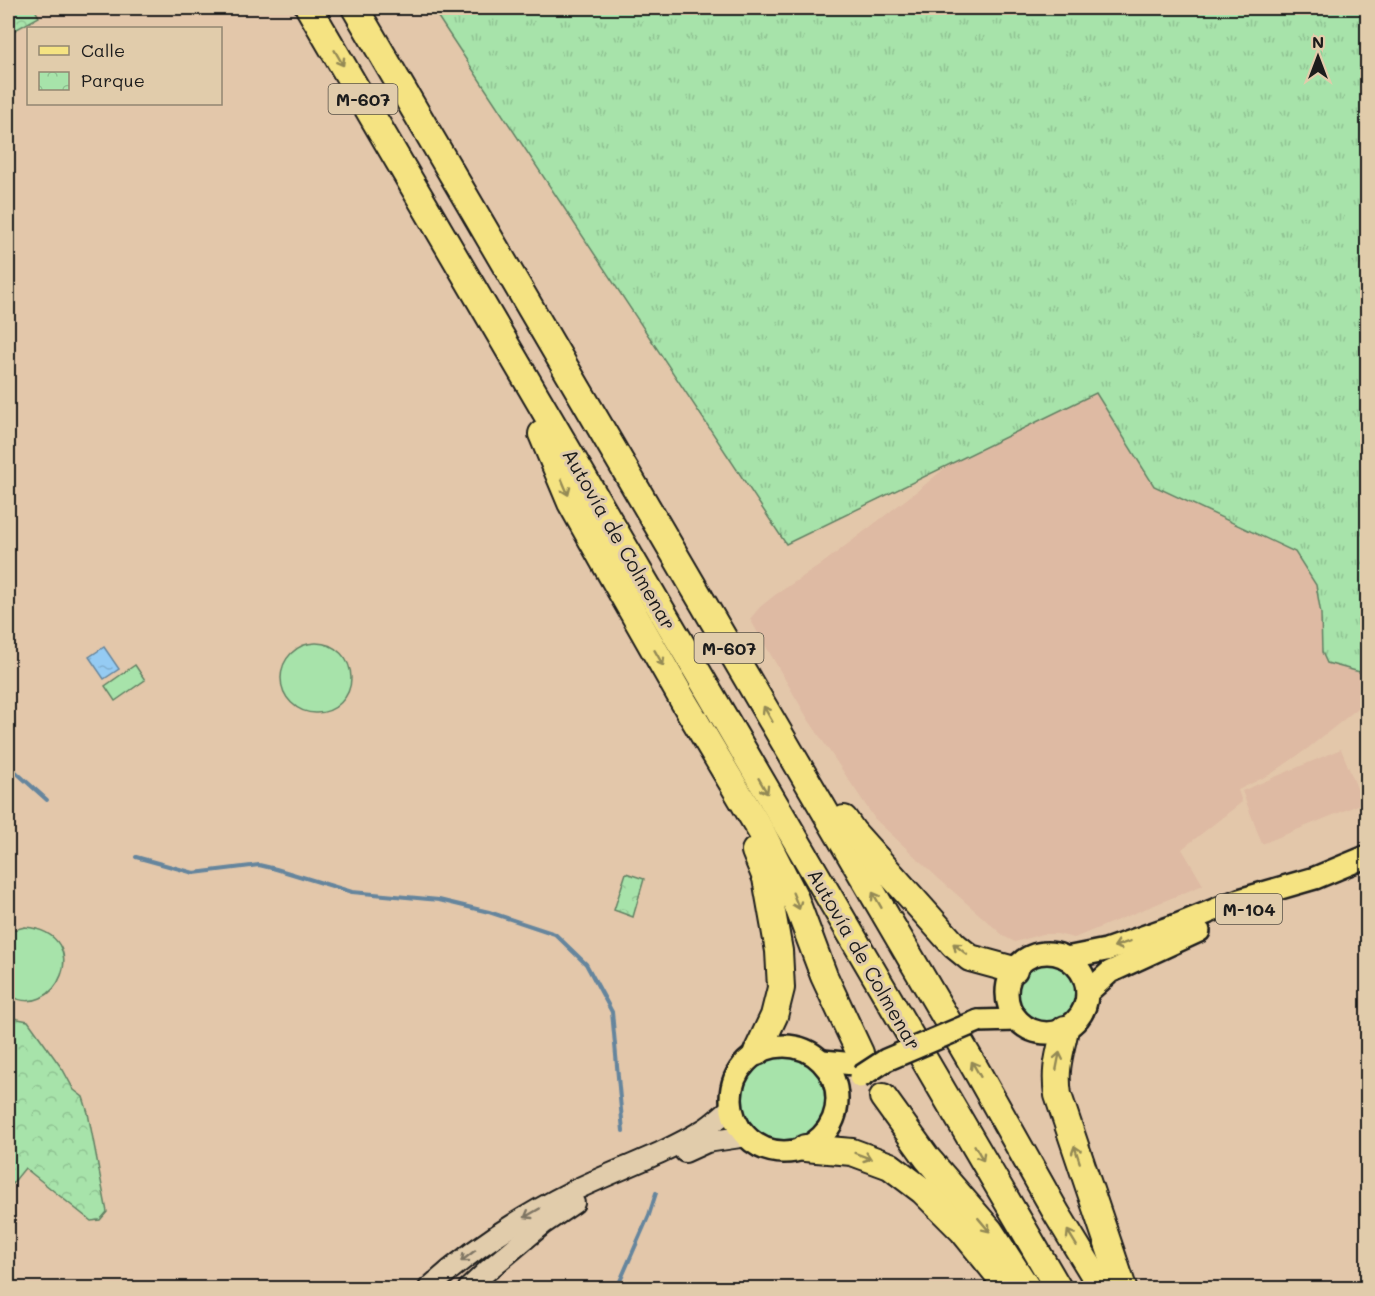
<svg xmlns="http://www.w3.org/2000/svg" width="1375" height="1296" viewBox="0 0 1375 1296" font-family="Mali,sans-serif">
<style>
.built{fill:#debaa3}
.grass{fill:url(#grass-tufts);stroke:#628063;stroke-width:1.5}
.park{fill:url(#park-crowns);stroke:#628063;stroke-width:1.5}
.garden{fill:#a7e3aa;stroke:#628063;stroke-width:1.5}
.water{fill:url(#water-ripples);stroke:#65859d;stroke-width:1.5}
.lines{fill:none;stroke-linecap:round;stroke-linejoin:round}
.stream{stroke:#65859d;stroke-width:4}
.secondary-casing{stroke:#1c1c1c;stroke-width:24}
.primary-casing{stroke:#1c1c1c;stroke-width:26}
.motorway-casing{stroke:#1c1c1c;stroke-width:30}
.secondary{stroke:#e1ccab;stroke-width:20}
.primary{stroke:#f5e382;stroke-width:21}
.motorway{stroke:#f5e382;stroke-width:26}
.primary-bridge-casing{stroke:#1c1c1c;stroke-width:26;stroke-linecap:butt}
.primary-bridge{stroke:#f5e382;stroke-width:21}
.oneway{stroke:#938954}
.oneway2{stroke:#7e7464}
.labels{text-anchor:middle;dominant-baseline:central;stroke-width:6;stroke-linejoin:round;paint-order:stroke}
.shield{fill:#e1ccab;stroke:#575147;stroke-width:1.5}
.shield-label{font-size:18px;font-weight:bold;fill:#1c1c1c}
.street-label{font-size:20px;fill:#1c1c1c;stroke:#e1ccab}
</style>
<defs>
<pattern id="grass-tufts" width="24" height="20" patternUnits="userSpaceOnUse" patternTransform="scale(1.5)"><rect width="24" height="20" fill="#a7e3aa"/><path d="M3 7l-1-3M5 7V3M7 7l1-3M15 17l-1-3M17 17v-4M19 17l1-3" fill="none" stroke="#8fc292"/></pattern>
<pattern id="park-crowns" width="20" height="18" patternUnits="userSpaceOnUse" patternTransform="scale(1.5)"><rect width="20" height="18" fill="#a7e3aa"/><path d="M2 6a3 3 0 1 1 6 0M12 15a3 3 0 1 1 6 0" fill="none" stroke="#8fc292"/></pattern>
<pattern id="water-ripples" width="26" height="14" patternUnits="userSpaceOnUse" patternTransform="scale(1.5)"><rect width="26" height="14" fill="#95cbf3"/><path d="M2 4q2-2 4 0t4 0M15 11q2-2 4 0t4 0" fill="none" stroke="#80aed0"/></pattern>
</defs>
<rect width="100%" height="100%" fill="#e3c7aa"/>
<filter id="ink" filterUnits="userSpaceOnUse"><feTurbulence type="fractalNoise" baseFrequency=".0167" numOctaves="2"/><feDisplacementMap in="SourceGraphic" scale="12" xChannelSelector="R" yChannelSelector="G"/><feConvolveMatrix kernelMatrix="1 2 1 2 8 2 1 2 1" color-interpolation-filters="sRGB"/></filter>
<g filter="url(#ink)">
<!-- built -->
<g class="built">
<path d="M1096,393L1154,486L1295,552L1316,585L1321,614L1322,652L1327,662L1367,674V701L1307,749L1271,774L1238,790L1242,802L1182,849L1203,885L1074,938L1057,934H1042L1015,942L1005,937L938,878L875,819L808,719L750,619L760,607L775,595L819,566L921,488L958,457Z"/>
<path d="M1341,749L1363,803L1262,844L1242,791Z"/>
</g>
<!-- grass -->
<path class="grass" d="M432,8H1367V674L1327,663L1322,652L1321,614L1316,585L1295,552L1154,486L1096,393L786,544Z"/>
<!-- park -->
<g class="park">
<path d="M8,8H34L39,17L8,34Z"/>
<path d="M626,873L644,879L633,917L614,910Z"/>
<path d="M8,1017L28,1021L63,1070L74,1090L83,1097L88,1113L107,1212L100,1220L91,1221L25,1168L8,1189Z"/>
</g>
<!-- garden -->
<g class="garden">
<circle cx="316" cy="678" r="35"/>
<path d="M135,665L145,680L115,701L105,686Z"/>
<path d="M25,927C97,934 55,1026 8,994V933L13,930Z"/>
<circle cx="1047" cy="993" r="30"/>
<circle cx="785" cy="1099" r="42"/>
</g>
<!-- water -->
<path class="water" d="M104,647L119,669L104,679L89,657Z"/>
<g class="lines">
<!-- stream -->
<g class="stream">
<path d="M8,765L47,800"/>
<path d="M136,857L194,873L259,865L276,869L352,892L439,900L489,912L555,934L586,964L612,1012L623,1131"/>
<path d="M617,1288L649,1215L656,1193"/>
</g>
<defs>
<g id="secondary">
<path d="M685,1152L707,1142L747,1136"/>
<path d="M429,1288C472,1249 521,1217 573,1191C616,1170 662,1155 703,1130C713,1124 722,1115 732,1107"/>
<path d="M469,1288L487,1271L543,1224L574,1203"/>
</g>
<g id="primary">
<circle cx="1047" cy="993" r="40"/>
<path d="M1066,958L1106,950L1177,925L1239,900L1315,878L1368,856"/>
<path d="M1087,993L1110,972L1199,931"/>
<path d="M978,1021L1017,1020"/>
<circle cx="784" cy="1099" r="53"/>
<path d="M823,1061L854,1064"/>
</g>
<g id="motorway">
<path d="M309,8L1058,1288"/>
<path d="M355,8L975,1068L1057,1214L1102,1288"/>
<path d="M542,434L571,503L603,560L684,702L762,833L794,896L824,976L860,1053"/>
<path d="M844,819L853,832L954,945L970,958L1014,970"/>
<path d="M755,851L766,878L779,951L781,988L774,1016L757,1052"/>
<path d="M1065,1029C1060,1054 1054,1068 1058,1095L1123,1288"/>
<path d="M883,1097L927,1158L990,1231L1027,1288"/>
<path d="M805,1148L852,1152L890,1166L923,1191L963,1231L1009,1288"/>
</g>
</defs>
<!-- secondary casing -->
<use href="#secondary" class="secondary-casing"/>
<!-- primary casing -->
<use href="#primary" class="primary-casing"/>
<!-- motorway casing -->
<use href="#motorway" class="motorway-casing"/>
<!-- secondary -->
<use href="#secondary" class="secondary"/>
<!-- primary -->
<use href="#primary" class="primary"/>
<!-- motorway -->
<use href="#motorway" class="motorway"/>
<defs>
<path id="primary-bridge" d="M860,1077L886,1060L978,1021"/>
</defs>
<!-- primary-bridge casing -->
<use href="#primary-bridge" class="primary-bridge-casing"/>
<!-- primary-bridge -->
<use href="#primary-bridge" class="primary-bridge"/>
</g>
<!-- one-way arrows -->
<defs><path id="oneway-shaft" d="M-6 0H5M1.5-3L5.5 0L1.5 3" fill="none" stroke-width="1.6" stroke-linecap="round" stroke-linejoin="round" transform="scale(1.5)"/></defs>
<g class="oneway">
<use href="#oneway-shaft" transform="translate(339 58) rotate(60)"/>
<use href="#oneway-shaft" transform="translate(565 487) rotate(67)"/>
<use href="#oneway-shaft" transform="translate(659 658) rotate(60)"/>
<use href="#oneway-shaft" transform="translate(768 714) rotate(-120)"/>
<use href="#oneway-shaft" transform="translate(763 786) rotate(60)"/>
<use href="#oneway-shaft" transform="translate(877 900) rotate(-120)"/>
<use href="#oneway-shaft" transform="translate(796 901) rotate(68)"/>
<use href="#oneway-shaft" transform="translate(1122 944) rotate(161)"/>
<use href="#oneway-shaft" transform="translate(960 949) rotate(-141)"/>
<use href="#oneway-shaft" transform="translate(1058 1061) rotate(-79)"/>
<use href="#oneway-shaft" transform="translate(976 1069) rotate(-120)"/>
<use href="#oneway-shaft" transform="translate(979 1153) rotate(60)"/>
<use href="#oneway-shaft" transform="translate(1077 1154) rotate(-108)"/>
<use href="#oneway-shaft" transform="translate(863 1156) rotate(20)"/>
<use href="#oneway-shaft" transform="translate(984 1225) rotate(50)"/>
<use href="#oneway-shaft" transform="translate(1072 1238) rotate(-121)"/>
</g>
<g class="oneway2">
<use href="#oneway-shaft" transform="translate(532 1213) rotate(150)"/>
<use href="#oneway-shaft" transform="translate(468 1256) rotate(142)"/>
</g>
</g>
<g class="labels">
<!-- shield labels -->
<g class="shield">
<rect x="328.5" y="84" width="69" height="30" rx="4.5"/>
<rect x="694.5" y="633" width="69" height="30" rx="4.5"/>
<rect x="1216" y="894" width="66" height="30" rx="4.5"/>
</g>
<g class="shield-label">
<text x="363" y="99">M-607</text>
<text x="729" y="648">M-607</text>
<text x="1249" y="909">M-104</text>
</g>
<!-- street labels -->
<g class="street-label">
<text transform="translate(620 539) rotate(60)">Autovía de Colmenar</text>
<text transform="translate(865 959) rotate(60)">Autovía de Colmenar</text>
</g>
</g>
<!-- margin -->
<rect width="1375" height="1296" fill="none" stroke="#e1ccab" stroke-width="30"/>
<rect x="15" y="15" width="1345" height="1266" fill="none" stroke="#1c1c1c" stroke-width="2" filter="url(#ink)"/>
<!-- legend -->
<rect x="27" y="27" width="195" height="78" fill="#e1ccab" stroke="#928672" stroke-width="1.5"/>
<rect x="39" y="46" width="30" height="9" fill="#f5e382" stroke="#928672" stroke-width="1.5"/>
<text x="81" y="57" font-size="18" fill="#1c1c1c">Calle</text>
<rect x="39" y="72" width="30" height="18" fill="url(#park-crowns)" stroke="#928672" stroke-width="1.5"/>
<text x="81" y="87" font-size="18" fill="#1c1c1c">Parque</text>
<!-- north arrow -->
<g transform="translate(1318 57)" stroke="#e1ccab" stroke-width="4.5" paint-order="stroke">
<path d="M0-4.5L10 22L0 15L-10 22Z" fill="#1c1c1c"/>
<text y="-9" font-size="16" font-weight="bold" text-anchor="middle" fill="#1c1c1c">N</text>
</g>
</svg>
